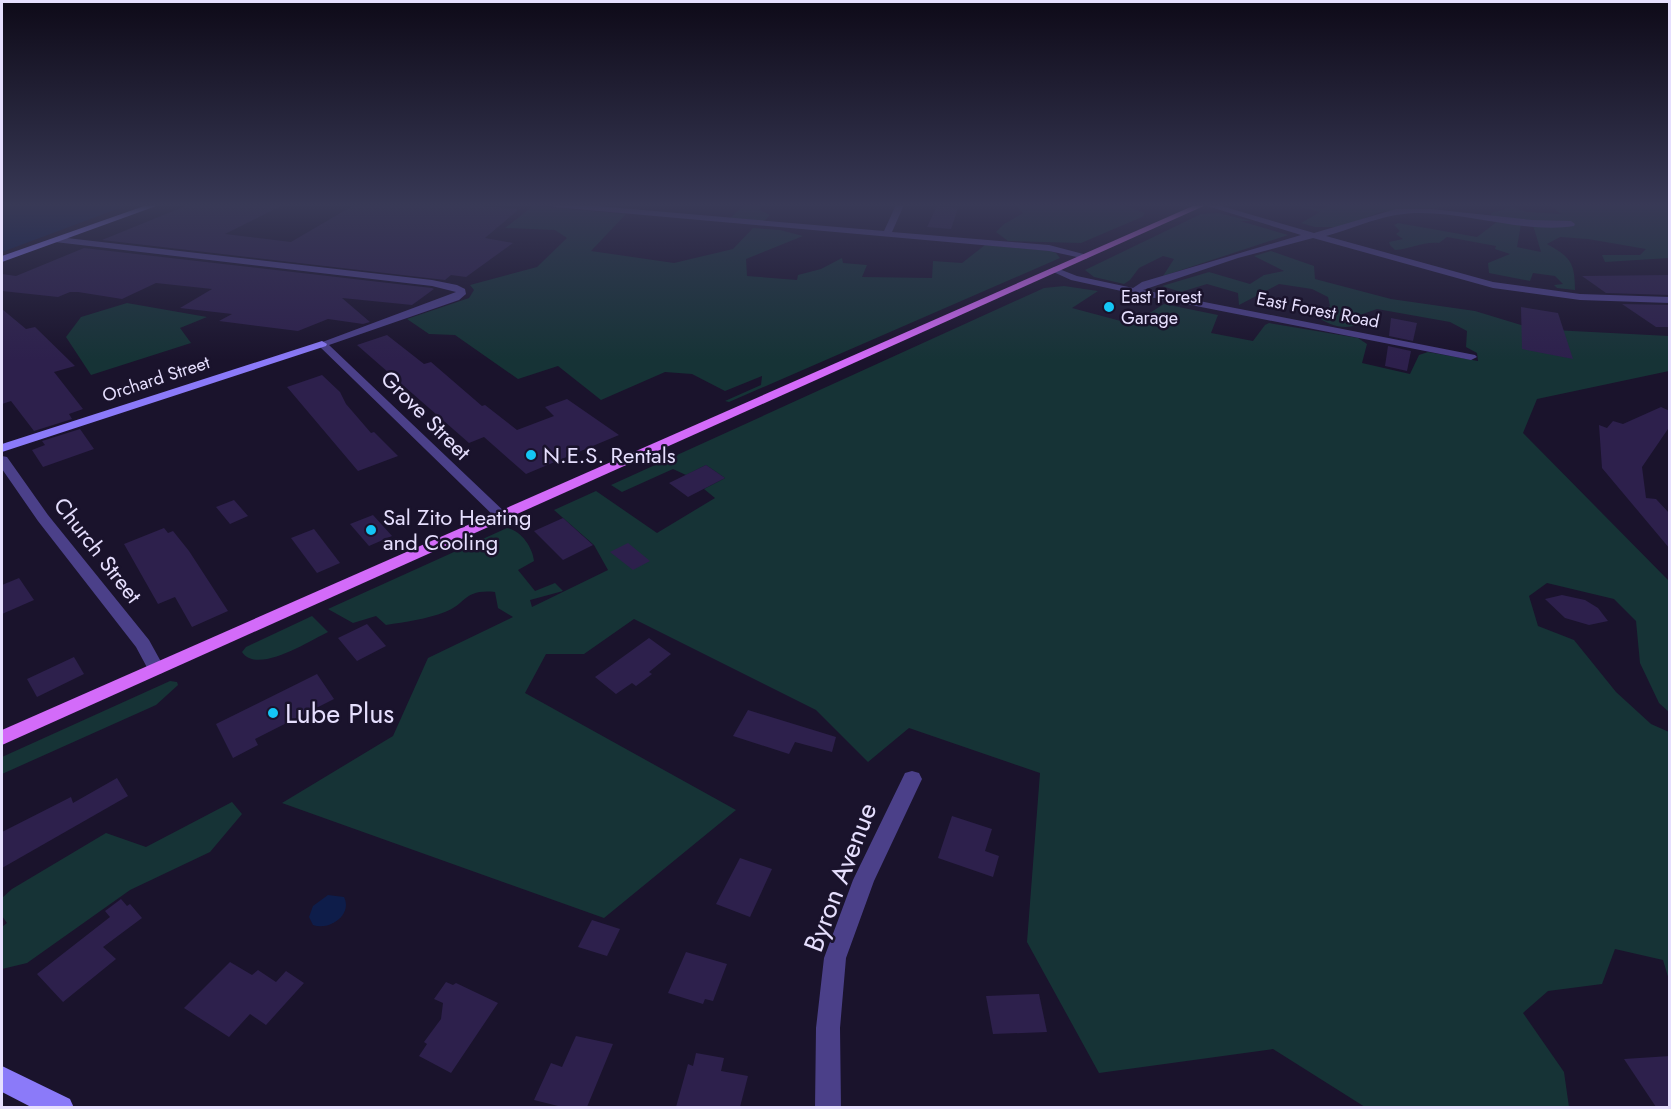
<svg xmlns="http://www.w3.org/2000/svg" width="1671" height="1109" viewBox="0 0 1671 1109" font-family="Jost,sans-serif">
<style>
.green{fill:#163336}
.water{fill:#0e1d4a}
.building{fill:#2d204c}
.lines{fill:none;stroke-linecap:round;stroke-linejoin:round}
.street{fill:#4b4089;fill-rule:evenodd}
.secondary{fill:#8b7af9;fill-rule:evenodd}
.primary{fill:#d36bf9;fill-rule:evenodd}
.poi-dot{fill:#14c6f5;stroke:#1a132c;stroke-width:2}
.labels{text-anchor:middle;dominant-baseline:central;stroke-width:5;stroke-linejoin:round;paint-order:stroke}
.far-poi-label{font-size:18px;fill:#e6dffe;stroke:#1a132c;text-anchor:start}
.far-street-label{font-size:18px;fill:#e6dffe;stroke:#1a132c}
.street-label{font-size:22px;fill:#e6dffe;stroke:#1a132c}
.poi-label{font-size:22px;fill:#e6dffe;stroke:#1a132c;text-anchor:start}
.near-poi-label{font-size:27px;fill:#e6dffe;stroke:#1a132c;text-anchor:start}
.near-street-label{font-size:27px;fill:#e6dffe;stroke:#1a132c}
</style>
<rect width="100%" height="100%" fill="#1a132c"/>
<!-- green -->
<g class="green">
<path d="M745,205H760L759,210L770,215L764,221L730,218Z"/>
<path d="M1016,205H1122L1145,213L1142,217L1081,243L1008,241L996,232L1004,224L1023,213Z"/>
<path d="M1295,205L1322,209L1330,205H1467L1381,212L1341,227H1315L1301,223L1320,212Z"/>
<path d="M1550,205H1669V258L1605,262L1602,255H1640L1646,249L1588,239L1560,237L1547,244C1571,257 1575,264 1575,290L1557,288L1554,285L1563,284L1555,276L1533,273L1530,281L1489,273L1488,263L1510,254L1495,249L1496,246L1447,237L1439,243C1424,241 1411,249 1395,250L1390,245L1389,242L1403,239L1396,234L1400,231L1394,225L1398,223L1477,237L1498,221L1521,224L1517,247L1541,252L1533,225L1573,226L1491,216V213L1513,207L1526,212L1561,214Z"/>
<path d="M533,206L626,214L591,251L674,263L733,249L753,228L780,230L803,236L746,259L747,276L797,280L798,275L821,269L842,258L843,263L867,265L862,277L932,278L933,261L962,263L985,245L1050,251L1056,253L1060,258L729,402L725,401L761,385L762,376L725,391L692,374L665,372L601,400L558,366L518,379L455,335L429,334L407,319L469,298L474,290L470,285L537,267L567,238L555,230L505,228Z"/>
<path d="M1218,213L1251,221H1240L1288,235L1163,276L1174,259L1163,256L1139,268L1130,280L1124,284L1094,277L1085,270L1201,214Z"/>
<path d="M1271,251L1314,266L1315,279L1391,299L1475,311L1534,329L1669,336V371L1537,399L1523,433L1669,581V712L1659,703L1640,663L1636,621L1614,599L1547,583L1529,596L1538,626L1574,640L1616,692L1651,724L1669,732V980L1663,960L1615,949L1602,984L1548,991L1523,1013L1564,1072L1569,1107H1365L1273,1049L1099,1073L1027,942L1040,773L909,728L868,762L816,710L634,619L584,654H546L525,693L736,810L604,918L282,803L393,736L428,658L513,617L498,608L495,592C463,589 467,604 445,612C427,619 405,622 386,625L376,616L353,623L328,609L507,528C521,530 533,548 534,561L518,570L535,591L555,583L563,591L530,600L532,607L608,570L594,545L554,510L596,491L657,533L715,498L704,489L725,478L706,465L686,475L673,469L622,492L611,485L1044,288L1064,286L1098,291L1072,308L1132,324L1164,304L1218,315L1211,333L1253,341L1265,325L1269,323L1358,338L1367,344L1362,363L1410,374L1419,355L1428,352L1478,361L1477,353L1466,347L1467,331L1450,322L1377,309L1357,316L1361,323C1346,331 1330,326 1316,316L1330,306L1328,297L1312,289L1279,284L1239,305L1238,293L1207,284L1181,292L1162,286L1209,272L1250,284L1264,275L1284,271L1254,256Z"/>
<path d="M127,303L207,317L180,328L191,343L91,375L66,337L81,317Z"/>
<path d="M312,616L328,632C309,641 257,675 242,652L246,647Z"/>
<path d="M170,681L177,682L178,685L156,705L2,774V757Z"/>
<path d="M232,802L242,814L210,852L130,890L27,963L2,969V927L7,923L2,916V898L12,889L106,833L146,847Z"/>
</g>
<!-- water -->
<g class="water">
<path d="M2,205H128L2,252Z"/>
<path d="M328,895L344,897C353,915 329,931 313,925L309,917L313,906Z"/>
</g>
<!-- building -->
<g class="building">
<path d="M188,205H283L225,234L291,242L354,205H468L519,209L485,238L513,243L466,277L451,275L445,280L102,240Z"/>
<path d="M937,206L958,208L951,229L927,227Z"/>
<path d="M84,248L432,288L434,289L412,305L342,298L370,322L363,324L328,319L298,331L219,321L232,314L180,308L212,289L156,283L122,299L78,292H70L58,297L2,291V274L16,276Z"/>
<path d="M1670,275V295L1606,293L1582,276Z"/>
<path d="M1622,304L1670,305V327H1656Z"/>
<path d="M1521,307L1558,313L1573,359L1522,349Z"/>
<path d="M2,309L26,329L35,327L75,366L54,372L83,409L69,414L72,419L34,431L11,401L2,404Z"/>
<path d="M1391,318L1417,323L1413,341L1389,336Z"/>
<path d="M387,335L424,364L431,362L482,406L485,405L517,430L554,416L545,407L567,399L619,435L526,474L484,437L469,443L357,345Z"/>
<path d="M1388,346L1411,351L1407,371L1385,366Z"/>
<path d="M322,375L340,392L346,404L371,433L374,432L398,456L358,471L287,387Z"/>
<path d="M1661,407L1670,411V426L1642,467L1646,498L1656,499L1670,514V549L1602,468L1599,425L1607,428L1613,421L1623,424Z"/>
<path d="M80,429L94,449L43,467L32,450L45,445L42,441Z"/>
<path d="M706,465L725,478L688,497L669,483Z"/>
<path d="M234,500L248,516L230,524L216,507Z"/>
<path d="M373,515L392,536L369,546L350,524Z"/>
<path d="M563,518L593,545L563,560L534,531Z"/>
<path d="M164,528L168,533L173,531L189,551L228,611L192,627L175,597L158,604L124,544Z"/>
<path d="M314,529L340,563L317,573L291,538Z"/>
<path d="M628,543L650,561L633,570L610,552Z"/>
<path d="M19,578L34,600L2,614V585Z"/>
<path d="M1562,595L1585,600L1598,608L1608,621L1589,625L1565,618L1545,599Z"/>
<path d="M367,624L386,646L357,661L338,638Z"/>
<path d="M649,638L671,654L649,672L652,674L636,686L632,683L616,694L595,677Z"/>
<path d="M74,657L84,674L37,697L27,679Z"/>
<path d="M317,674L334,699L255,739L258,745L233,758L216,724Z"/>
<path d="M748,710L836,737L832,752L795,742L789,754L733,736Z"/>
<path d="M117,778L128,796L2,868V832L71,797L73,803Z"/>
<path d="M952,816L992,829L985,851L999,856L993,877L938,858Z"/>
<path d="M740,858L772,869L750,917L716,904Z"/>
<path d="M121,899L127,906L130,904L142,918L103,947L116,959L63,1002L37,974L110,917L105,911Z"/>
<path d="M592,920L620,929L607,956L578,947Z"/>
<path d="M686,952L727,964L713,1001L705,999L703,1004L668,993Z"/>
<path d="M230,962L252,975L258,970L276,982L286,971L304,983L266,1025L250,1014L229,1037L184,1008Z"/>
<path d="M446,982L453,985L456,983L498,1003L451,1073L419,1056L427,1044L424,1042L441,1019L443,1003L434,999Z"/>
<path d="M1039,994L1047,1032L993,1034L986,996Z"/>
<path d="M576,1036L613,1044L587,1107H562L534,1100L551,1063L562,1067Z"/>
<path d="M696,1053L724,1058L721,1071L748,1076L740,1107H676L688,1064L693,1066Z"/>
<path d="M1670,1056V1107H1656L1624,1059Z"/>
</g>
<g class="lines">
<!-- street -->
<g class="street">
<path d="M550,205H585L884,231L896,205H904L892,232L1049,245L1091,256L1086,259L1049,251L554,207Z"/>
<path d="M1204,205H1218L1314,233L1396,209H1431L1532,220L1571,221L1575,224L1574,226C1519,235 1450,205 1396,215C1372,219 1349,230 1326,236L1493,282L1580,294L1670,297V303L1580,300L1493,288L1313,238L1238,258L1143,290L1475,355L1477,357L1471,360L1135,294L1071,280L1049,270L1054,267L1077,276L1133,288L1142,282L1301,235Z"/>
<path d="M58,237L432,280L457,285L465,289L466,294L459,300L329,345L509,516L502,520L497,519L317,344L456,292L432,286L55,242V238Z"/>
<path d="M2,456L7,457L48,515L149,640L165,669L162,673L156,675L150,673L136,647L38,521L2,469Z"/>
<path d="M912,771L919,773L922,779L874,881L846,958L840,1028L841,1108H815L816,1028L824,958L853,880L905,773Z"/>
</g>
<!-- secondary -->
<g class="secondary">
<path d="M147,205H159L2,262V256Z"/>
<path d="M322,341L327,344L326,346L2,452V444Z"/>
<path d="M2,1066L70,1099L74,1108H33L2,1092Z"/>
</g>
<!-- primary -->
<path class="primary" d="M1195,205H1206L2,745V730Z"/>
</g>
<!-- sky -->
<linearGradient id="sky" x2="0" y2="1"><stop stop-color="#0e0a18"/><stop offset="0.57" stop-color="#383956"/><stop offset="1" stop-color="#383956" stop-opacity="0"/></linearGradient>
<rect width="1671" height="360" fill="url(#sky)"/>
<!-- markers -->
<g class="poi-dot">
<circle cx="1109" cy="307" r="6"/>
<circle cx="531" cy="455" r="6"/>
<circle cx="371" cy="530" r="6"/>
<circle cx="273" cy="713" r="6"/>
</g>
<g class="labels">
<!-- far-poi labels -->
<g class="far-poi-label">
<text x="1121" y="297">East Forest<tspan x="1121" dy="21">Garage</tspan></text>
</g>
<!-- far-street labels -->
<g class="far-street-label">
<text transform="translate(1318 310) rotate(11)">East Forest Road</text>
<text transform="translate(156 379) rotate(-18)">Orchard Street</text>
</g>
<!-- street labels -->
<g class="street-label">
<text transform="translate(426 415) rotate(45)">Grove Street</text>
<text transform="translate(98 550) rotate(52)">Church Street</text>
</g>
<!-- poi labels -->
<g class="poi-label">
<text x="543" y="455">N.E.S. Rentals</text>
<text x="383" y="517">Sal Zito Heating<tspan x="383" dy="25">and Cooling</tspan></text>
</g>
<!-- near-poi labels -->
<g class="near-poi-label">
<text x="285" y="713">Lube Plus</text>
</g>
<!-- near-street labels -->
<g class="near-street-label">
<text transform="translate(840 877) rotate(-69)">Byron Avenue</text>
</g>
</g>
<!-- border -->
<rect width="1671" height="1109" fill="none" stroke="#e6dffe" stroke-width="6"/>
</svg>
